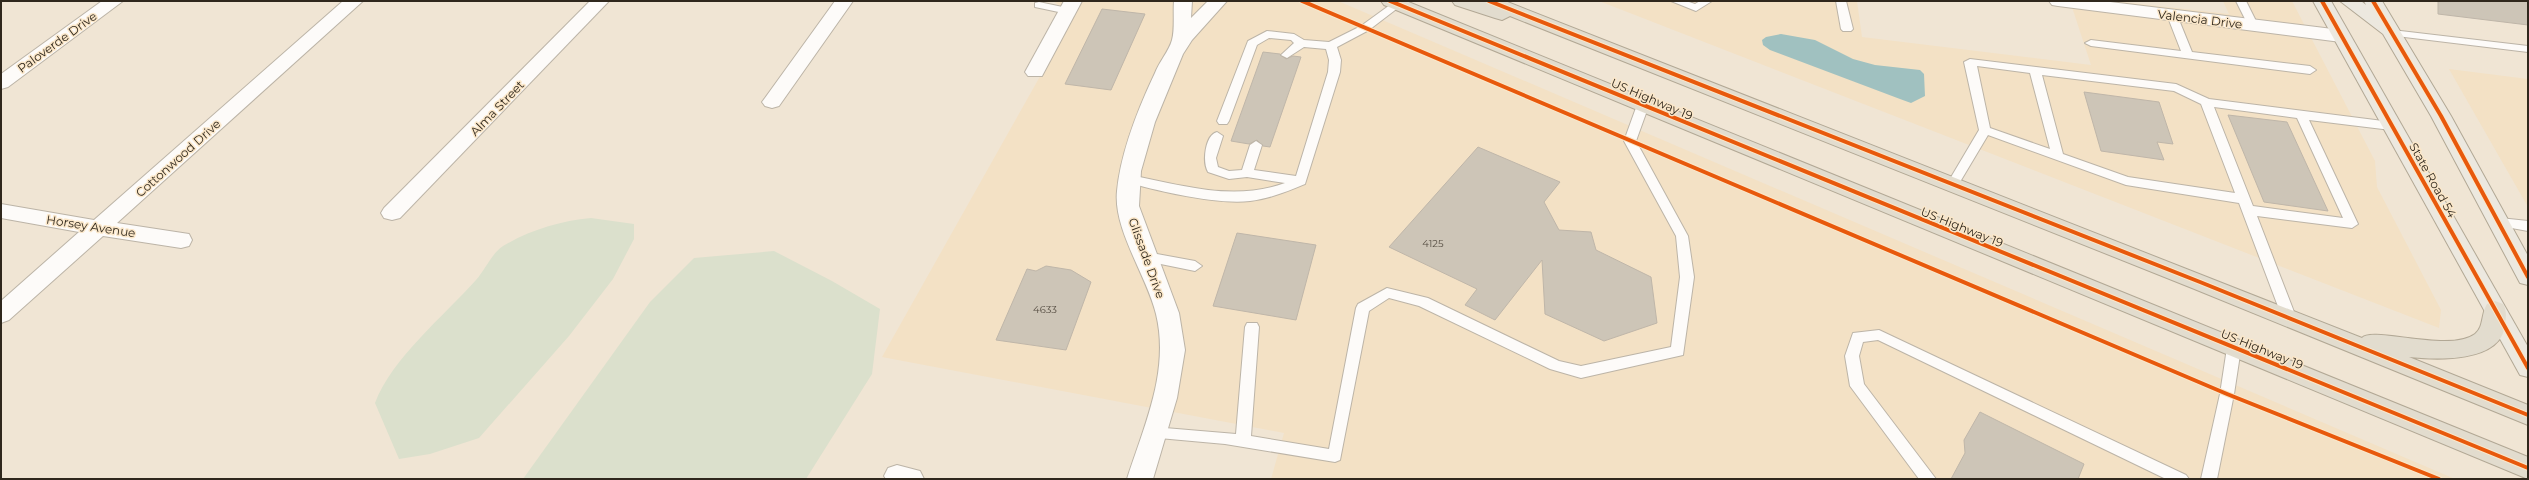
<svg xmlns="http://www.w3.org/2000/svg" width="2529" height="480" viewBox="0 0 2529 480" font-family="Montserrat,sans-serif">
<style>
.built{fill:#f3e1c5}
.green{fill:#dbe0cc}
.water{fill:#a0c1c0}
.building{fill:#cdc5b7;stroke:#bfb6a9}
.lines{fill:none;stroke-linecap:round;stroke-linejoin:round}
.lane-casing{stroke:#bcb4a7;stroke-width:2}
.street-casing{stroke:#bcb4a7;stroke-width:2}
.primary-casing{stroke:#b2a895;stroke-width:2}
.highway-casing{stroke:#b2a895;stroke-width:2}
.lane{fill:#fdfbf9;fill-rule:evenodd}
.street{fill:#fdfbf9;fill-rule:evenodd}
.primary{fill:#ece8df;fill-rule:evenodd}
.highway{fill:#e2dcce;fill-rule:evenodd}
.cycleway-casing{stroke:#fbe7c9;stroke-width:6}
.cycleway{stroke:#e8590c;stroke-width:4}
.labels{text-anchor:middle;dominant-baseline:central;stroke-width:3;stroke-linejoin:round;paint-order:stroke}
.number-label{font-size:10px;fill:#564e43}
.street-label{font-size:12px;fill:#2f271c;stroke:#fbe7c9}
</style>
<rect width="100%" height="100%" fill="#f0e5d4"/>
<!-- built -->
<g class="built">
<path d="M1053,1H1338L2455,479H1271L1284,433L882,357L1074,16Z"/>
<path d="M1599,1H1857L1862,37L2091,65L2070,1H2113L2229,14L2223,1H2292L2375,161L2377,187L2441,310L2439,328Z"/>
<path d="M2449,69L2528,79V207Z"/>
</g>
<!-- green -->
<g class="green">
<path d="M591,218L634,224V239L613,279L569,336L479,438L430,454L399,459L375,403C392,358 444,316 476,280C485,270 492,253 503,246C530,230 560,221 591,218Z"/>
<path d="M774,251L832,281L880,309L872,374L806,479H523L650,302L694,258Z"/>
</g>
<!-- water -->
<path class="water" d="M1781,34L1815,40L1853,59L1875,65L1920,70L1924,74L1925,96L1911,103L1900,99L1770,50L1763,45L1762,40L1766,37Z"/>
<!-- building -->
<g class="building">
<path d="M2438,1H2528V25L2438,14Z"/>
<path d="M1102,9L1145,14L1111,90L1065,84Z"/>
<path d="M1263,52L1280,54L1286,59L1293,56L1301,57L1270,147L1263,146L1257,140L1249,144L1231,141Z"/>
<path d="M2084,92L2159,102L2173,144L2157,142L2164,160L2101,151Z"/>
<path d="M2228,115L2287,122L2328,211L2264,202Z"/>
<path d="M1478,147L1560,182L1544,202L1559,230L1591,232L1596,250L1651,277L1657,323L1604,341L1545,314L1542,260L1495,320L1465,305L1477,289L1389,247Z"/>
<path d="M1237,233L1316,245L1296,320L1213,306Z"/>
<path d="M1046,266L1071,270L1091,282L1066,350L996,340L1027,269L1036,271Z"/>
<path d="M1980,412L2084,464L2078,479H1951L1965,453L1964,440Z"/>
</g>
<g class="lines">
<defs>
<g id="lane">
<path d="M1671,1H1686L1695,4L1700,1H1712L1696,11Z"/>
<path d="M1836,1H1846L1853,29L1851,31H1843L1841,29Z"/>
<path d="M2236,1H2246L2258,25L2257,27H2249Z"/>
<path d="M1039,2L1072,9L1073,11L1068,14L1035,7V3Z"/>
<path d="M1394,2H1402L1403,4L1369,30L1337,47L1341,60L1340,72L1305,184C1288,191 1269,199 1250,201C1217,205 1158,191 1126,182L1124,179L1126,176L1130,175C1182,185 1233,202 1285,183L1247,177L1229,179L1208,172C1202,162 1205,135 1217,132L1223,136L1216,158L1218,167L1229,171L1242,170L1250,145L1256,141L1262,145L1254,170L1296,176L1328,72L1329,60L1326,49L1304,47L1287,58L1281,55L1294,43L1291,40L1269,38L1257,45L1229,121L1227,124H1219L1217,121L1248,41L1267,31L1294,34L1304,40L1329,42L1361,26Z"/>
<path d="M2172,12L2177,15L2192,52L2310,66L2316,70L2310,74L2091,46L2085,43L2091,40L2181,51L2167,15Z"/>
<path d="M2392,30L2528,46V52L2388,35V31Z"/>
<path d="M1970,59L2176,84L2209,99L2391,122L2397,126L2391,130L2309,120L2358,224L2352,228L2257,216L2296,317L2294,321H2284L2282,317L2239,203L2126,185L1988,135L1957,187H1949L1947,184L1979,130L1964,62ZM1977,66L2030,73L2050,149L1990,128ZM2042,75L2174,91L2201,104L2235,193L2128,177L2063,154ZM2214,107L2297,118L2343,218L2253,206Z"/>
<path d="M1643,101L1649,105L1636,141L1688,236L1694,277L1683,355L1581,378L1550,369L1419,306L1389,298L1369,311L1340,460L1335,462L1225,444L1148,437L1146,433L1148,429L1153,427L1236,434L1245,327L1247,323H1257L1259,327L1251,436L1329,449L1356,308L1358,304L1387,288L1428,298L1559,361L1581,366L1671,347L1680,277L1676,236L1624,141L1637,105Z"/>
<path d="M2500,218L2528,221V231L2495,225L2494,222L2495,219Z"/>
<path d="M1146,252L1195,261L1202,266L1195,271L1141,260L1139,257L1141,254Z"/>
<path d="M1879,330L2186,475L2189,479H2166L1878,340L1863,342L1859,356L1864,384L1936,479H1919L1850,386L1845,356L1853,333Z"/>
<path d="M2234,343L2239,344L2241,348L2234,394L2217,479H2201L2220,394L2227,348L2229,344Z"/>
</g>
<g id="street">
<path d="M102,1H123L8,87L1,89V74Z"/>
<path d="M343,1H363L117,223L189,234L192,240L189,246L181,248L103,236L9,320L1,323V301L79,232L1,218V204L94,220Z"/>
<path d="M590,1H609L400,218L392,220L384,218L381,213L384,208Z"/>
<path d="M835,1H853L779,106L772,108L765,106L762,102L765,98Z"/>
<path d="M1064,1H1082L1042,76H1028L1025,72Z"/>
<path d="M1174,1H1192L1191,18L1208,1H1227L1192,40L1183,54L1155,122L1141,171L1139,206L1179,313L1185,350L1177,398L1153,479H1127C1144,426 1170,371 1156,314C1147,276 1113,230 1117,191C1121,151 1138,109 1155,73C1159,62 1169,51 1172,40C1175,29 1173,13 1174,1Z"/>
<path d="M2049,1H2102L2341,30L2348,32L2350,36L2348,40L2341,42L2058,6L2052,5Z"/>
<path d="M897,465L920,471L924,479H886L884,476L888,468Z"/>
</g>
<g id="primary">
<path d="M2313,1H2331L2528,347V377L2520,375Z"/>
<path d="M2340,1H2361L2366,5L2364,1H2382L2451,116L2528,256V285L2520,283L2431,116L2383,34Z"/>
</g>
<g id="highway">
<path d="M1381,1H1406L2528,457V479L1384,5Z"/>
<path d="M1452,1H1505L2362,338C2371,326 2450,353 2475,334C2484,327 2481,314 2487,304L2495,301L2503,304C2507,311 2506,316 2505,325C2501,363 2436,360 2409,357L2528,405V425L2192,288L1510,16L1502,20L1495,18L1455,5Z"/>
</g>
</defs>
<!-- lane casing -->
<use href="#lane" class="lane-casing"/>
<!-- street casing -->
<use href="#street" class="street-casing"/>
<!-- primary casing -->
<use href="#primary" class="primary-casing"/>
<!-- highway casing -->
<use href="#highway" class="highway-casing"/>
<!-- lane -->
<use href="#lane" class="lane"/>
<!-- street -->
<use href="#street" class="street"/>
<!-- primary -->
<use href="#primary" class="primary"/>
<!-- highway -->
<use href="#highway" class="highway"/>
<defs>
<g id="cycleway">
<path d="M1302,1L2227,394L2439,479"/>
<path d="M1390,1L2528,468"/>
<path d="M1489,1L2200,282L2528,415"/>
<path d="M2322,1L2528,368"/>
<path d="M2373,1L2441,116L2528,277"/>
</g>
</defs>
<!-- cycleway casing -->
<use href="#cycleway" class="cycleway-casing"/>
<!-- cycleway -->
<use href="#cycleway" class="cycleway"/>
</g>
<g class="labels">
<!-- number labels -->
<g class="number-label">
<text x="1433" y="243">4125</text>
<text x="1045" y="309">4633</text>
</g>
<!-- street labels -->
<g class="street-label">
<text transform="translate(2200 19) rotate(7)">Valencia Drive</text>
<text transform="translate(57 42) rotate(-36)">Paloverde Drive</text>
<text transform="translate(1652 99) rotate(23)">US Highway 19</text>
<text transform="translate(497 108) rotate(-46)">Alma Street</text>
<text transform="translate(178 158) rotate(-42)">Cottonwood Drive</text>
<text transform="translate(2433 180) rotate(61)">State Road 54</text>
<text transform="translate(91 226) rotate(9)">Horsey Avenue</text>
<text transform="translate(1962 227) rotate(22)">US Highway 19</text>
<text transform="translate(1147 258) rotate(70)">Glissade Drive</text>
<text transform="translate(2262 349) rotate(22)">US Highway 19</text>
</g>
</g>
<!-- border -->
<rect width="2529" height="480" fill="none" stroke="#2f271c" stroke-width="4"/>
</svg>
